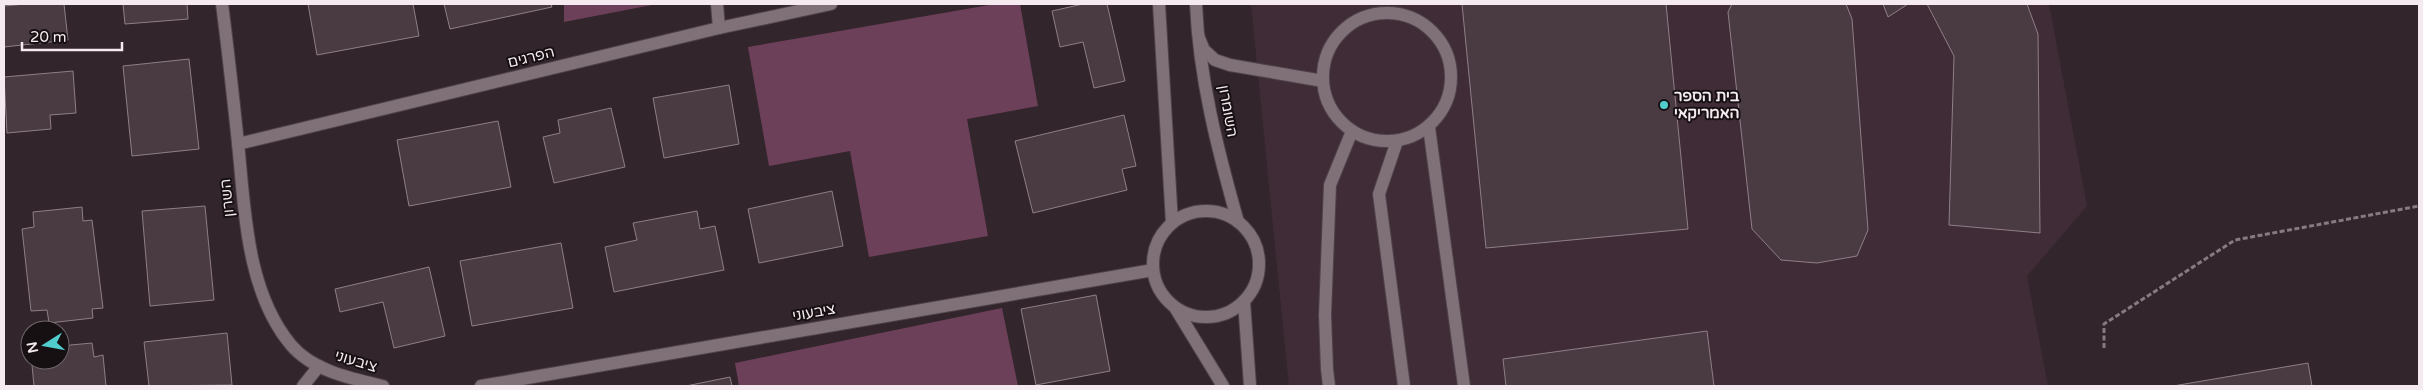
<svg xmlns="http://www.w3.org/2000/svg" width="2423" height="390" viewBox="0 0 2423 390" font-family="'Varela Round',Heebo,sans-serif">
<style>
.built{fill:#402c37}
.green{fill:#6d4059}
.building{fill:#4a3b43;stroke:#8f7e87}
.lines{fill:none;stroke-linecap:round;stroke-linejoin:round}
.lane-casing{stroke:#4e4349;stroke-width:14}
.street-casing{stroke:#4e4349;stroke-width:14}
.path{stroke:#877a80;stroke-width:3;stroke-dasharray:5 2.5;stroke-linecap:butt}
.lane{stroke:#807078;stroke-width:12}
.street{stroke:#807078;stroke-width:12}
.poi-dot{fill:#52cdcd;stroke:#161013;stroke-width:2}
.labels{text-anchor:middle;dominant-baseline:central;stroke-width:4;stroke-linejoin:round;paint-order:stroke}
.street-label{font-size:15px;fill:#f4eaef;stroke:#161013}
.poi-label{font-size:15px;font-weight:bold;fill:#f4eaef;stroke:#161013;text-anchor:start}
</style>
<rect width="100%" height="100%" fill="#33252c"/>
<!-- built -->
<path class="built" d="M1251,4H2049L2087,206L2027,276L2048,386H1289Z"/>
<!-- green -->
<g class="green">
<path d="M564,4H657L564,22Z"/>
<path d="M995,4H1020L1038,106L967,119L988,236L869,257L850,151L769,166L748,47Z"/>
<path d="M1002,308L1018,386H739L735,363Z"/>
</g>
<!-- building -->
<g class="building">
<path d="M25,4H64L68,40L4,47V6Z"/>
<path d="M123,4H187L188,19L125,24Z"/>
<path d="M308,4H413L419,36L317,55Z"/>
<path d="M444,4H551L552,7L450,29Z"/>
<path d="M1083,4H1107L1125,81L1094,88L1083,42L1060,47L1052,11Z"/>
<path d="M1462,4H1666L1688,229L1486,248Z"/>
<path d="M1732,4H1846L1852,19L1868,230L1857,256L1817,263L1781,260L1752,229L1728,12Z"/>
<path d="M1883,4H1908L1888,17Z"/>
<path d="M1927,4H2027L2038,34L2040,233L1949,225L1954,56Z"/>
<path d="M189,59L199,149L132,156L123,66Z"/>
<path d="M73,71L76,113L50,115L51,129L7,133L4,77Z"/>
<path d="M729,85L739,144L664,158L653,98Z"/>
<path d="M611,108L625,167L554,183L543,137L560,133L558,120Z"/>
<path d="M1124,115L1136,166L1122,169L1127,190L1033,213L1015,141Z"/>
<path d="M498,121L511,187L409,206L397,140Z"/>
<path d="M832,191L843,246L759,263L748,209Z"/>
<path d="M205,206L214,300L150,306L142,211Z"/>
<path d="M82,207L83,221L92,220L103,308L92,309L93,318L49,323L47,310L31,311L22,229L34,227L33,212Z"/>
<path d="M697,211L700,229L715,226L724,270L614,292L605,247L637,240L633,223Z"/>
<path d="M561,243L573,308L472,326L460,261Z"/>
<path d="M429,267L445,336L394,348L383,302L340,312L335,289Z"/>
<path d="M1096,295L1110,371L1036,385L1021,309Z"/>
<path d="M1707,331L1714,386H1506L1503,359Z"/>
<path d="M227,333L232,385L149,386L144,342Z"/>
<path d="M92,343L94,357L103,355L106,386H34L32,365L45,363L44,360H60V346Z"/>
<path d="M2308,363L2312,386H2173Z"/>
<path d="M730,377L732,386H686Z"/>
</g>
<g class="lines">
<defs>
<g id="lane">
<circle cx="1387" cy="77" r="64"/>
<path d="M1199,38L1204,50L1215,60L1230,65L1323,81"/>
<path d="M1429,127L1464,386"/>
<path d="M1397,141L1379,194L1404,386"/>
<path d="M1329,386L1327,369L1325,315L1330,185L1352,131"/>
</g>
<g id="street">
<path d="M222,4C228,50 233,96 238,143C245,210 246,291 291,345C313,371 352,379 383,386"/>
<path d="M717,4L719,28"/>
<path d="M1159,4L1172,223"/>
<path d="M1196,4C1199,78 1218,151 1238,222"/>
<path d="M238,144L719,28L831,4"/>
<circle cx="1206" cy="264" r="53"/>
<path d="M1244,301L1250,386"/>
<path d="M1176,309L1223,386"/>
<path d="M303,386L319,366"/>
<path d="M481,386L1153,270"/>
</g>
</defs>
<!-- lane casing -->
<use href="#lane" class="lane-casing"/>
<!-- street casing -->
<use href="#street" class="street-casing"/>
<!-- path -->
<path class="path" d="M2104,348V324L2235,240L2419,206"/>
<!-- lane -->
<use href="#lane" class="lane"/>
<!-- street -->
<use href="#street" class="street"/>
</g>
<!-- markers -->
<circle class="poi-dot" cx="1664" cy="105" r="5"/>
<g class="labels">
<!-- street labels -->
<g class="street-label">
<text transform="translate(531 57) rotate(-14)">הפרגים</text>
<text transform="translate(1228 111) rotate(80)">השומרון</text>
<text transform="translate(227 198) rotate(-96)">השרון</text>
<text transform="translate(814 312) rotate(-10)">ציבעוני</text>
<text transform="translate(356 361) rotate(17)">ציבעוני</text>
</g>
<!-- poi labels -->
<g class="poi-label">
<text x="1674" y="96">בית הספר<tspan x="1674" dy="17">האמריקאי</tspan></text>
</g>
</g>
<!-- border -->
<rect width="2423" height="390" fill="none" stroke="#f4eaef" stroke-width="10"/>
<!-- north arrow -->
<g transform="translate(45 345) rotate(259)"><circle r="24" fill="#161013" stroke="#6f676b"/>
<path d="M0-4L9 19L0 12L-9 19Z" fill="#52cdcd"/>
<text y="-8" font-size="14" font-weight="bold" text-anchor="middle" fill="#f4eaef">N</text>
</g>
<!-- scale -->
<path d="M22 42v8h100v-8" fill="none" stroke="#f4eaef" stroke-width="2.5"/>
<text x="30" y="42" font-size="15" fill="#f4eaef" stroke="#161013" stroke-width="4" paint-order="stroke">20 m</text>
</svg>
